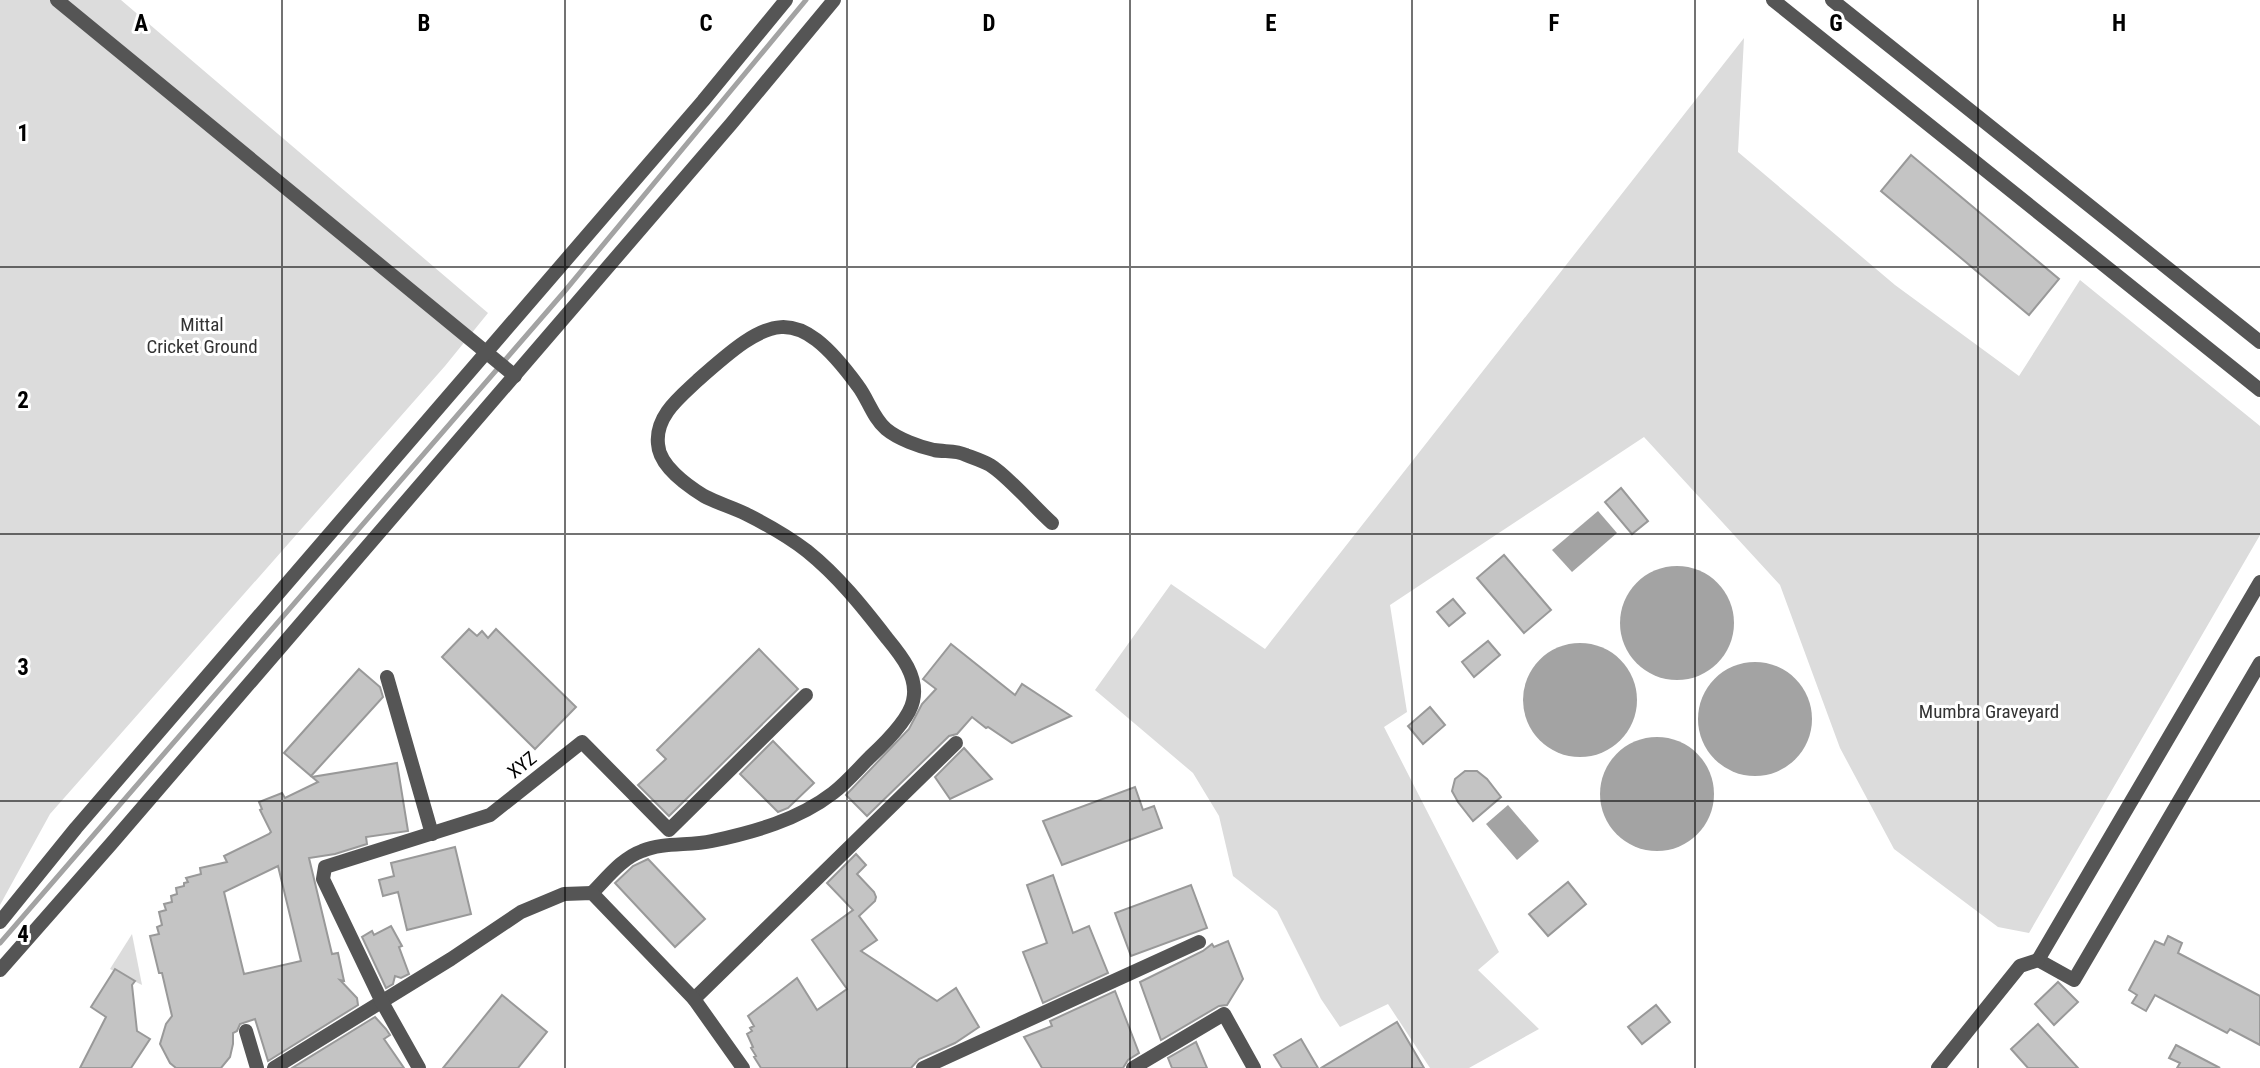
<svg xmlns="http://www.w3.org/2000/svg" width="2260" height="1068" viewBox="0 0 2260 1068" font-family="'Roboto Condensed',sans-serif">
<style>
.green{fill:#dcdcdc}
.water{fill:#a3a3a3}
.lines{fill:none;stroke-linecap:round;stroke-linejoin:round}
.stream{stroke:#a3a3a3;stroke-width:5}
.building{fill:#c4c4c4;stroke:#999;stroke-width:2;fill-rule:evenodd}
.minor{stroke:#555;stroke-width:14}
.tertiary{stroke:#555;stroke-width:14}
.grid{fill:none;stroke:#000;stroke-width:2;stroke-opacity:0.55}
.labels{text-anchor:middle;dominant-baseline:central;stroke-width:6;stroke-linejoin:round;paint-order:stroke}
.park-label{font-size:19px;fill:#333;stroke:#fff}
.street-label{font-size:19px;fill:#000;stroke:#fff}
.grid-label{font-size:23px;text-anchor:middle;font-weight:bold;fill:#000;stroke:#fff;stroke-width:6;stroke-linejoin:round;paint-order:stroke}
</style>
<rect width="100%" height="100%" fill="#fff"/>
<!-- green -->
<g class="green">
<path d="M0,0H121L488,313L445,366L50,814L0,905Z"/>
<path d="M1744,38L1738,152L1895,285L2019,376L2080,280L2260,426V535L2029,933L1998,927L1894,849L1840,748L1780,585L1644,437L1390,605L1407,712L1384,727L1499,952L1478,970L1539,1029L1469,1068H1430L1388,1004L1340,1027L1321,999L1277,911L1233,876L1219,816L1193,773L1095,690L1171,584L1265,649Z"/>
<path d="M132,934L142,985L110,969Z"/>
</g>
<!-- water -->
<g class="water">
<path d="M1598,511L1617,533L1572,572L1552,550Z"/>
<circle cx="1677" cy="623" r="57"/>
<circle cx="1580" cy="700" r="57"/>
<circle cx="1755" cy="719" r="57"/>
<circle cx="1657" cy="794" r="57"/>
<path d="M1508,805L1539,841L1517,860L1486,824Z"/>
</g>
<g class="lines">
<!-- stream -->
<path class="stream" d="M0,943L564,292L806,0"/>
</g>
<!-- building -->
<g class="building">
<path d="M1911,155L2059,279L2029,315L1881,191Z"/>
<path d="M1621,488L1648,521L1632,534L1605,502Z"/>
<path d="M1504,555L1551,610L1524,633L1477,578Z"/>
<path d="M1453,599L1465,613L1449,626L1437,612Z"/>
<path d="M469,629L477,636L482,631L488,638L496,629L576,707L535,749L442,657Z"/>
<path d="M1488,641L1500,655L1474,677L1462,662Z"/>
<path d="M951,644L1015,695L1022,684L1071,716L1012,743L988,727L986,728L972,717L957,734L949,736L867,816L846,795L909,729L922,704L936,689L923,679Z"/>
<path d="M759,649L798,689L669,816L638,785L666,759L657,750Z"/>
<path d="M359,669L380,687L383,697L311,776L284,753Z"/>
<path d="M1430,707L1445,725L1423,744L1408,726Z"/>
<path d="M773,741L814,783L788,808L778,812L740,774Z"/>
<path d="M964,748L992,779L950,799L935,777Z"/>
<path d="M397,763L408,831L366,837L367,844L335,854L309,858L332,954L338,953L344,981L340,980L357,998L358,1005L268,1061L255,1019L240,1024L237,1031L233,1033V1044L230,1057L221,1068H176L170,1063L160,1044L166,1024L172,1016L162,973H159L150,936L159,934L157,927L162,925L159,912L166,910L164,904L172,902L171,896L177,894L176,888L184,886V883L188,882L186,878L201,874L200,868L227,862L224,856L269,834L271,832L260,810L262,809L259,802L282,793L285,798L318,782L312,777ZM278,866L301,961L244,974L224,892Z"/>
<path d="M1465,771H1477L1487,779L1501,797L1473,821L1458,802L1452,791L1455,779Z"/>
<path d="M1135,787L1143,810L1154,806L1162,828L1062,865L1043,821Z"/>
<path d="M455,847L471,914L407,930L398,892L383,896L379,880L394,876L391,863Z"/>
<path d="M856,854L866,865L857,874L874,892L876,897L875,901L859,916L877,940L861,951L937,1001L956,988L979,1027L955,1043L919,1059L911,1068H761L754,1057L756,1056L751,1048L753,1047L747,1034L752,1031L750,1028L754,1026L748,1016L797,978L817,1010L847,989L812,940L853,910L827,883Z"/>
<path d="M648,859L705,919L675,947L615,883L633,866Z"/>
<path d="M1053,875L1073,933L1089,926L1108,973L1043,1003L1023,952L1047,943L1027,885Z"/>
<path d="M1568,882L1586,904L1548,936L1529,914Z"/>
<path d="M1191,885L1207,928L1131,956L1115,913Z"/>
<path d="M391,926L402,946L399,947L409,974L401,978L395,976L393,984L386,988L362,937L372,931L374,935Z"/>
<path d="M2168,936L2182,943L2178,953L2260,996V1045L2230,1029L2227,1033L2155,995L2146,1011L2132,1003L2137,995L2129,990L2155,941L2164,945Z"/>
<path d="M1228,941L1243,979L1227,1005L1219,1006L1161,1040L1140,982L1203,951L1212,944L1214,947Z"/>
<path d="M115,969L135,981L132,985L137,1031L150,1039L131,1068H80L106,1017L91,1007Z"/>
<path d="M2058,982L2078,1002L2054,1025L2035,1004Z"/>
<path d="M1115,991L1139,1053L1128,1060L1123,1068H1042L1024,1037L1052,1026L1050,1021Z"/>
<path d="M502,995L547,1032L518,1068H443Z"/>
<path d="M1656,1005L1670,1022L1642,1044L1628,1027Z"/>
<path d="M375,1017L386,1029L390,1035L384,1039L404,1068H292Z"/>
<path d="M1397,1022L1424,1068H1321Z"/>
<path d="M2038,1024L2078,1068H2028L2011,1049Z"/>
<path d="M1301,1039L1318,1068H1282L1274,1055Z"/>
<path d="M1196,1042L1207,1068H1172L1168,1058Z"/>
<path d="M2176,1045L2220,1068H2177L2180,1063L2169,1058Z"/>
</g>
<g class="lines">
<!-- minor -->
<g class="minor">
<path d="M57,0L515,376"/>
<path d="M2260,582L2038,960L2074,980L2260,663"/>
<path d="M387,677L432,834"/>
<path d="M592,893C607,878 622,858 642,851C663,842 689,846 712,841C754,832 798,820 833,793C846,783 858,769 870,757C884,744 909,720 913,701C919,676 900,654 886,637C862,606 838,576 807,551C789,537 766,524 746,514C732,507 717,503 704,496C686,485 659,465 658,444C655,416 680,397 698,380C769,317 795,300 858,386C868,399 873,418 886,429C898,439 920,447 934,450C945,452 956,450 966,455C974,458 983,461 990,465C1008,476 1035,508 1052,523"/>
<path d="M694,999L956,743"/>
<path d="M246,1031L257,1068"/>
<path d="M274,1068L451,959L521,912L564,894L592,893L694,999L743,1068"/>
<path d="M419,1068L382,1002L323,879L325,867L490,815L582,742L669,830L806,695"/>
<path d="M923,1068L1199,942"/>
<path d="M1133,1068L1224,1014L1254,1068"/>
<path d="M1938,1068L2020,966L2038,960"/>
</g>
<!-- tertiary -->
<g class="tertiary">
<path d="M1773,0L2260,390"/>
<path d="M1832,0L2260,342"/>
<path d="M0,922L76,828L703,101L786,0"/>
<path d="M0,970L111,844L731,124L834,0"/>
</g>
</g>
<!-- grid -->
<path class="grid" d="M282,0V1068M565,0V1068M847,0V1068M1130,0V1068M1412,0V1068M1695,0V1068M1978,0V1068M0,267H2260M0,534H2260M0,801H2260"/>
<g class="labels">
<!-- park labels -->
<g class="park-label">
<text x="202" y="324">Mittal<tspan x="202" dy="22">Cricket Ground</tspan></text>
<text x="1989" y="711">Mumbra Graveyard</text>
</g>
<!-- street labels -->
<g class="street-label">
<text transform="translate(522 765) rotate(-39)">XYZ</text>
</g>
</g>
<g class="grid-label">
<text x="141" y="31">A</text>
<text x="424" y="31">B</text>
<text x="706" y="31">C</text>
<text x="989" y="31">D</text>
<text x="1271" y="31">E</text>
<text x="1554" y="31">F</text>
<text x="1836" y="31">G</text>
<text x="2119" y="31">H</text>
<text x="23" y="141">1</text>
<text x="23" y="408">2</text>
<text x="23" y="675">3</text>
<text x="23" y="942">4</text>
</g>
</svg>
